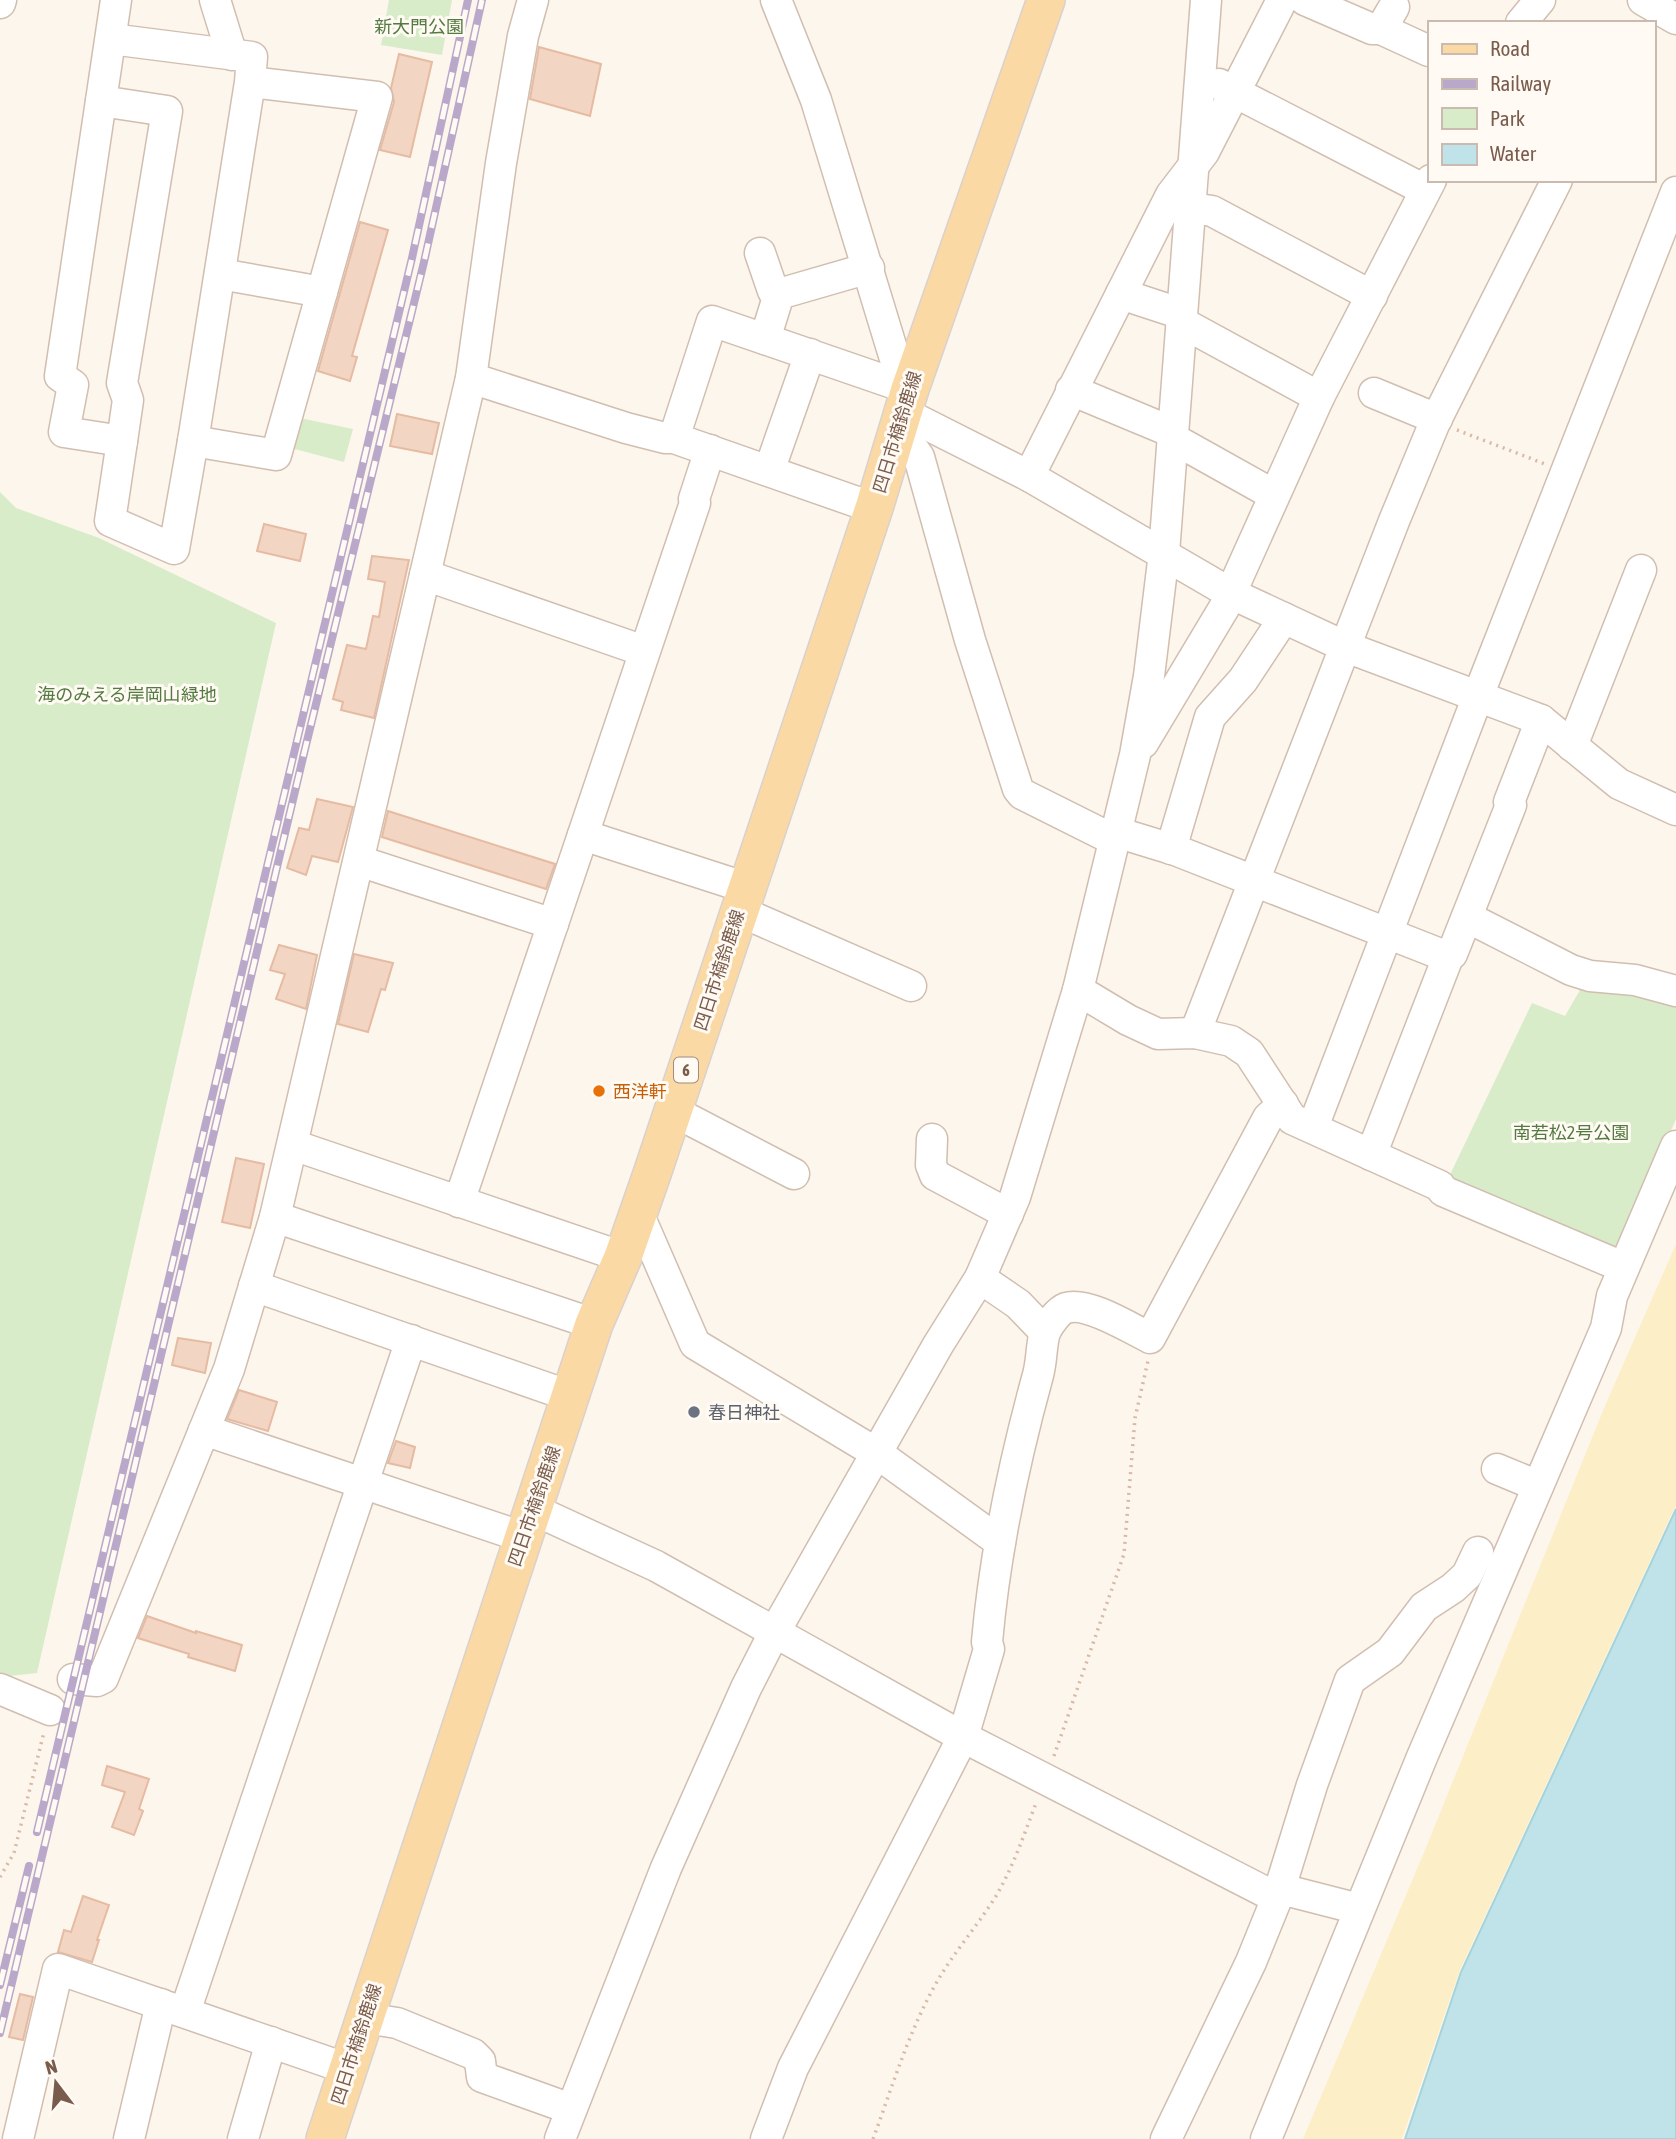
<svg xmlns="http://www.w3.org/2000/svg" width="1676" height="2139" viewBox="0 0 1676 2139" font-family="'Asap Condensed','Noto Sans JP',sans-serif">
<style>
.green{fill:#d8ecc9}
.sand{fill:#fcefc7}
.water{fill:#bfe3e8;stroke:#a5d3da;stroke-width:2}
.building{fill:#f3d5c3;stroke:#e6bba3;stroke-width:2}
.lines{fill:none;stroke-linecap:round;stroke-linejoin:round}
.minor-casing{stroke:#d1beb0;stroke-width:33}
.major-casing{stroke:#dad1cd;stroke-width:40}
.path{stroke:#d9b8a5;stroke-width:3.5;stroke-dasharray:2 5;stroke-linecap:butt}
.minor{stroke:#fff;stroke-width:30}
.major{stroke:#fbd9a5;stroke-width:37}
.rail-casing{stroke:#b9a8c9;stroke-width:8}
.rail{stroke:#fffaf3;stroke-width:5;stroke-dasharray:16;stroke-linecap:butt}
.food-dot{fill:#e8710a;stroke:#fffaf3;stroke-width:2.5}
.worship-dot{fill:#6b7280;stroke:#fffaf3;stroke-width:2.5}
.labels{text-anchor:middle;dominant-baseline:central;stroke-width:6;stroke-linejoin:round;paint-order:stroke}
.shield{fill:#fffaf3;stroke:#a28b7f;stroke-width:2}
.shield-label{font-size:16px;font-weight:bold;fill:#7a5c4d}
.park-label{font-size:18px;fill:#537a41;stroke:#fffaf3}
.street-label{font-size:18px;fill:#7a5c4d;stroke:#fffaf3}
.food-label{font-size:18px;fill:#c56008;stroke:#fffaf3;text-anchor:start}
.worship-label{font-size:18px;fill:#5b616d;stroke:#fffaf3;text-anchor:start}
</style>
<rect width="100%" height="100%" fill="#fdf6ec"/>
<!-- green -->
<g class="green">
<path d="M389,0H452L442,55L381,45Z"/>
<path d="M300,418L353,429L344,462L291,448Z"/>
<path d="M0,492L16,508L99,538L276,623L37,1673L0,1677Z"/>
<path d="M1584,983L1676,1002V1119L1616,1257L1447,1181L1532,1003L1565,1016Z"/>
</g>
<!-- sand -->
<path class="sand" d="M1676,1244V1505L1460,1970L1402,2139H1303L1425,1850L1604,1408Z"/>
<!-- water -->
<path class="water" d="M1676,1509V2139H1405L1461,1972Z"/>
<!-- building -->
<g class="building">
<path d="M539,47L601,64L590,116L530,99Z"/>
<path d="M399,54L432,62L410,157L380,150L394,102L391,88Z"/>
<path d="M360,222L388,230L352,356L357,357L350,381L318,371Z"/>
<path d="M397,414L439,423L432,454L390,446Z"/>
<path d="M264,524L306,534L300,561L257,551Z"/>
<path d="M372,556L409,560L374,718L341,710L343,702L333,699L347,645L366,649L373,616L379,617L385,582L368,579Z"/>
<path d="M317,799L353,807L338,862L312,856L306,875L287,868L299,828L309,830Z"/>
<path d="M388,811L555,864L546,889L382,837Z"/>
<path d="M279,945L317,955L306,1009L276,999L285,974L270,970Z"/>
<path d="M354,954L393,963L385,990L381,989L368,1032L338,1024Z"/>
<path d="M236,1158L264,1164L250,1228L222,1222Z"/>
<path d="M178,1338L211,1343L205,1373L172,1365Z"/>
<path d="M239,1390L277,1402L268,1431L227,1419Z"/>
<path d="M396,1441L415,1447L410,1468L388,1463Z"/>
<path d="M147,1616L196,1633V1631L242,1645L235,1671L188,1657L189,1654L138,1638Z"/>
<path d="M107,1766L149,1779L139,1809L143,1811L134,1835L112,1827L125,1792L102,1785Z"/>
<path d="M83,1896L109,1905L97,1940H99L92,1962L58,1952L64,1930L71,1932Z"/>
<path d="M20,1994L33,1997L23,2040L9,2037Z"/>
</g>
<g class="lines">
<defs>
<g id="minor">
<path d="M116,0L60,376L73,385L64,432L122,441L110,521L174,549L193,441"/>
<path d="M215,0L232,55"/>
<path d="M776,0L816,100L903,385"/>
<path d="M1305,0L1372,29H1381"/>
<path d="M1643,0L1676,19"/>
<path d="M0,3L1,0"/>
<path d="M1394,7L1381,29L1429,51"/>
<path d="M1521,23L1540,0"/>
<path d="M111,39L252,57L250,82L193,441L276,455L377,97L250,82"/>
<path d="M1219,84L1425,190"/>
<path d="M101,101L167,111L122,383L128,400L122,441"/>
<path d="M1192,208L1212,211L1372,296"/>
<path d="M760,253L773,291L779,294"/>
<path d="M220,274L322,292"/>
<path d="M1121,294L1182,314"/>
<path d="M1181,322L1319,397"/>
<path d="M765,339L779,294L869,268"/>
<path d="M471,378L626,428L665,438H674L874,508"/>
<path d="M1071,390L1172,432"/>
<path d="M1374,393L1437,419"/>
<path d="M904,413L1029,476L1230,593L1346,647L1541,720L1619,784L1676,810"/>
<path d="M899,429L919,457L970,640L1018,789L1022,794L1114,840"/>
<path d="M674,438L712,321L910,389"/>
<path d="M1172,438L1274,495"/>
<path d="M769,471L810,354"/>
<path d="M1029,476L1171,195L1204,152L1282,0"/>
<path d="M425,575L644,651"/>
<path d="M1143,743L1224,608L1319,397L1431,180"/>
<path d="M1572,746L1641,570"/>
<path d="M1116,832L1175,850L1448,957"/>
<path d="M583,835L747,888"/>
<path d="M1171,849L1210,717L1243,680L1284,618"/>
<path d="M359,861L553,924"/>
<path d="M739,911L911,986"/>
<path d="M1467,917L1571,970L1590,976L1635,980L1676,991"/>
<path d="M1078,990L1128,1020L1158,1034L1195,1033L1231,1041L1249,1053L1292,1119L1440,1186L1443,1191L1623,1267"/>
<path d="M1195,1033L1394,521L1435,422L1557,180"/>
<path d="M673,1111L794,1174"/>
<path d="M1313,1127L1478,696L1676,192"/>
<path d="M932,1139L931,1165L935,1175L1008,1214"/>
<path d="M293,1145L623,1257"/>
<path d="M1371,1155L1448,957L1452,954L1511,805L1509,802L1541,720"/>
<path d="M459,1202L695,503L694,499L710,450"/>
<path d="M638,1213L695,1344L878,1454L1000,1542"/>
<path d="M275,1217L594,1324"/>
<path d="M980,1278L1018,1304L1045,1332"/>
<path d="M254,1286L570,1396"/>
<path d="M204,1430L523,1537"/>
<path d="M1497,1469L1538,1486"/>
<path d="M532,1509L656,1566L963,1737L1277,1898"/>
<path d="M73,1679L97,1681L103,1678L229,1369L275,1217L471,378L501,163L523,36L533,0"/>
<path d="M0,1689L50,1710"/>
<path d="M1281,1889L1359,1909"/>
<path d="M185,2012L411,1340"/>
<path d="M365,2018L397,2023L473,2054L480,2061L482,2077L571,2109"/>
<path d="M18,2139L58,1969L348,2069"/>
<path d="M129,2139L161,2004"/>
<path d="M243,2139L271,2042"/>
<path d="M560,2139L666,1868L746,1688L774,1633L938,1345L980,1278L1015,1197L1046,1095L1078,990L1135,755L1149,676L1164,553L1206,0"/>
<path d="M766,2139L793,2068L963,1737L989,1649L987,1642C995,1551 1014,1462 1038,1375C1042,1361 1041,1345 1045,1332C1048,1325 1058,1311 1066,1308C1087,1301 1130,1328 1150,1338L1268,1118L1283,1104"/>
<path d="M1166,2139L1251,1962L1277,1898L1312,1785L1350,1680L1390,1652L1424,1607L1453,1588L1467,1575L1478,1552"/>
<path d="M1266,2139L1422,1757L1606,1328L1612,1296L1676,1146"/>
</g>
<path id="major" d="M325,2139L594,1324L623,1257L653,1171L874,508L910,389L1046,0"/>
</defs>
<!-- minor casing -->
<use href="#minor" class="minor-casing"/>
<!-- major casing -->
<use href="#major" class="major-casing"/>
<!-- path -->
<g class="path">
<path d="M1457,430L1545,464"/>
<path d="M1054,1756L1124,1554L1135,1418L1148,1361"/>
<path d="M0,1877L14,1853L44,1732"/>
<path d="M873,2139C893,2085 909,2030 938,1980C955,1951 978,1925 996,1896C1013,1867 1024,1835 1036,1803"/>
</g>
<!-- minor -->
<use href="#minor" class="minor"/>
<!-- major -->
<use href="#major" class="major"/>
<defs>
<g id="rail">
<path d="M37,1832L412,258L468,0"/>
<path d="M0,1985L29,1866"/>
<path d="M0,2033L306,745L424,262L482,0"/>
</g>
</defs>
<!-- rail casing -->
<use href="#rail" class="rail-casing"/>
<!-- rail -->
<use href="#rail" class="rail"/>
</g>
<!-- markers -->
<circle class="food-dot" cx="599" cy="1091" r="7"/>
<circle class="worship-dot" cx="694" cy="1412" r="7"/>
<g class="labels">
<!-- shield labels -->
<rect class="shield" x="674" y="1057.5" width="24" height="25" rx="5"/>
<g class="shield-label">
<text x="686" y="1070">6</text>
</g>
<!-- park labels -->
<g class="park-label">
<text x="419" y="26">新大門公園</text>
<text x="127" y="694">海のみえる岸岡山緑地</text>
<text x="1571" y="1132">南若松2号公園</text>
</g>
<!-- street labels -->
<g class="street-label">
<text transform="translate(897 432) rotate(-73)">四日市楠鈴鹿線</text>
<text transform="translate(719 970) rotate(-72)">四日市楠鈴鹿線</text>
<text transform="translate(534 1506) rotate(-71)">四日市楠鈴鹿線</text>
<text transform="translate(356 2044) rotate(-72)">四日市楠鈴鹿線</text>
</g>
<!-- food labels -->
<g class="food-label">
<text x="613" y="1091">西洋軒</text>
</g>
<!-- worship labels -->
<g class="worship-label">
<text x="708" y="1412">春日神社</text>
</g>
</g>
<!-- legend -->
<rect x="1428" y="21" width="228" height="161" fill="#fffaf3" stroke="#cabbb1" stroke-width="2"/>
<rect x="1442" y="44" width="35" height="10" fill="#fbd9a5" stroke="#cabbb1" stroke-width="2"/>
<text x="1490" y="56" font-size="21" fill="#7a5c4d">Road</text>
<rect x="1442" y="79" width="35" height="10" fill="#b9a8c9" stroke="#cabbb1" stroke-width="2"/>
<text x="1490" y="91" font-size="21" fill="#7a5c4d">Railway</text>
<rect x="1442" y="108" width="35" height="21" fill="#d8ecc9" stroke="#cabbb1" stroke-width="2"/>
<text x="1490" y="126" font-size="21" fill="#7a5c4d">Park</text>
<rect x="1442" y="144" width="35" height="21" fill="#bfe3e8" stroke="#cabbb1" stroke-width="2"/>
<text x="1490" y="161" font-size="21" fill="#7a5c4d">Water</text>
<!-- north arrow -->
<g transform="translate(56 2083) rotate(344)" stroke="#fffaf3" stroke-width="5" paint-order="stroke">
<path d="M0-5L12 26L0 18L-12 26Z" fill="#7a5c4d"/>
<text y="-10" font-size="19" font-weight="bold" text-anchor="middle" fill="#7a5c4d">N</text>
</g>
</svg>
